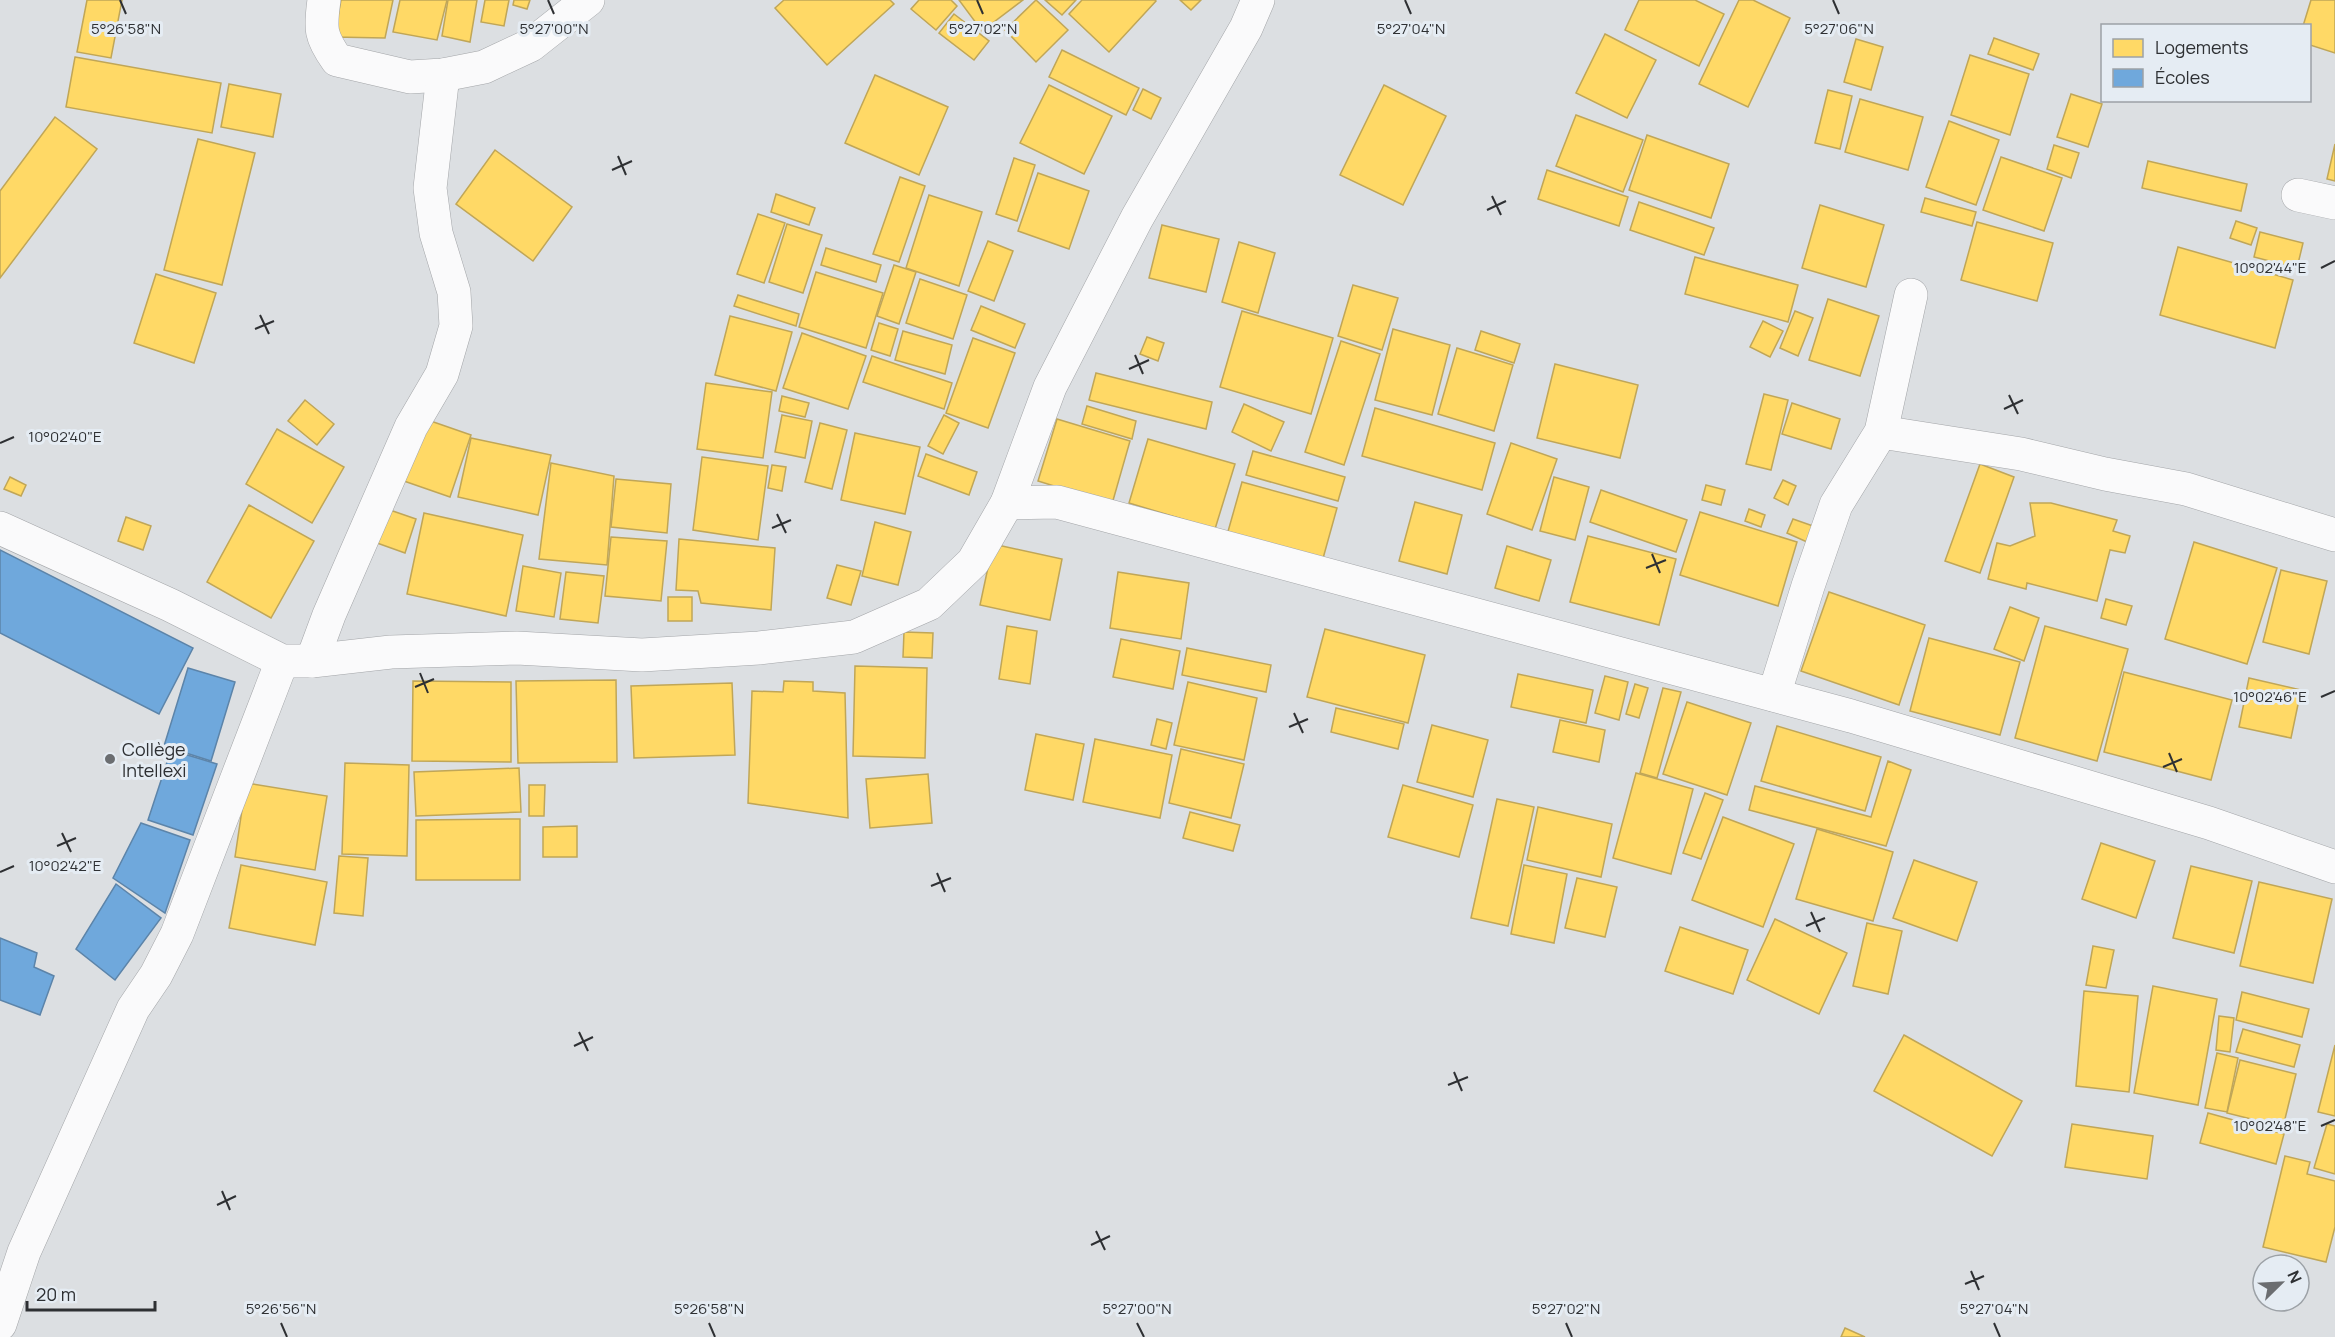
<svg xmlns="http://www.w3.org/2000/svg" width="2335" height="1337" viewBox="0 0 2335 1337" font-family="Manrope,sans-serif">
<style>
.homes{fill:#ffd966;stroke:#c0a657;stroke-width:1.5}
.schools{fill:#6fa8dc;stroke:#5c84a9;stroke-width:1.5}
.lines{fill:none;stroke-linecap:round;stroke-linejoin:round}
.minor-casing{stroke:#a3a5a8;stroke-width:34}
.minor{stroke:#fafafb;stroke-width:33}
.ticks{fill:none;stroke:#2e3033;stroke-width:2}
.poi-dot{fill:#6b6d70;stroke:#e5ecf3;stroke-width:2}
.labels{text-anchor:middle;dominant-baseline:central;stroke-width:6;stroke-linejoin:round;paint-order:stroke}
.poi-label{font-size:18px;fill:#2e3033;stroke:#e5ecf3;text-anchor:start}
.ticks-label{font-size:15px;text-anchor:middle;fill:#2e3033;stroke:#e5ecf3;stroke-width:6;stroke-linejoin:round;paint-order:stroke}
</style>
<rect width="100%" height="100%" fill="#dcdfe2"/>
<!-- homes -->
<g class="homes">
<path d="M87,0H122L111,58L77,52Z"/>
<path d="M341,0H393L385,38L334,37Z"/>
<path d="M400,0H447L437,40L393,32Z"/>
<path d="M448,0H477L470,42L442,36Z"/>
<path d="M485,0H509L504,26L481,22Z"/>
<path d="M514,0H530L527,9L513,5Z"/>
<path d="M784,0H890L894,4L827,65L775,8Z"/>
<path d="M919,0H951L957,6L936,30L911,9Z"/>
<path d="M959,0H1023L982,31Z"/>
<path d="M1036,0L1068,30L1036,62L1005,30Z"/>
<path d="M1045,0H1076L1062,15Z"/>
<path d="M1082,0H1155L1156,1L1109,52L1069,14Z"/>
<path d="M1180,0H1201L1191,10Z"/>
<path d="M1639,0H1695L1724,14L1699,66L1625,30Z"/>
<path d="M1739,0H1753L1790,18L1748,107L1699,84Z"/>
<path d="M2311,0H2335V53L2310,45V26H2303Z"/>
<path d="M954,14L989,41L974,60L939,33Z"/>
<path d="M1605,34L1656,60L1627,118L1576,93Z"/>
<path d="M1994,38L2039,54L2033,70L1988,54Z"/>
<path d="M1856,39L1883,47L1871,90L1844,82Z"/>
<path d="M1062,50L1139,88L1126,115L1049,77Z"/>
<path d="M1970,55L2029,74L2010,135L1951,115Z"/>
<path d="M75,57L221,83L212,133L66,107Z"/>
<path d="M875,75L948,107L919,175L845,143Z"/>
<path d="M229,84L281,94L273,137L221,127Z"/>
<path d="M1049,85L1112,116L1084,174L1020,143Z"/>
<path d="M1384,85L1446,116L1403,205L1340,175Z"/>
<path d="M1143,89L1161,98L1151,119L1133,110Z"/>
<path d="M1828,90L1852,96L1840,149L1815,143Z"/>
<path d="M2071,94L2102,104L2088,147L2057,137Z"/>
<path d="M1860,99L1923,117L1908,170L1845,152Z"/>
<path d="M1576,115L1643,140L1623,192L1556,166Z"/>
<path d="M55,117L97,149L0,278V191Z"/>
<path d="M1949,121L1999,140L1976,205L1926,187Z"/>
<path d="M1647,135L1729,164L1711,218L1629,190Z"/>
<path d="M198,139L255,153L222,285L164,270Z"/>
<path d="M2335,144V181L2327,179Z"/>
<path d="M2054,145L2079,153L2071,178L2047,169Z"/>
<path d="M495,150L572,207L533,261L456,204Z"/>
<path d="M2001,157L2062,178L2044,231L1983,210Z"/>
<path d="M1014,158L1035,165L1017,221L996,214Z"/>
<path d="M2148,161L2247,184L2241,211L2142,188Z"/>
<path d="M1547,170L1628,197L1619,226L1538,199Z"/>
<path d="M1038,173L1089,191L1069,249L1018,231Z"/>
<path d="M900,177L925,186L899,262L873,254Z"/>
<path d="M776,194L815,208L809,225L771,212Z"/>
<path d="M929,195L982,212L959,286L906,268Z"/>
<path d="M1925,198L1976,212L1972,226L1921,212Z"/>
<path d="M1639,202L1714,228L1704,255L1630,230Z"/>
<path d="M1820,205L1884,225L1866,287L1802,268Z"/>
<path d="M758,214L785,223L764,283L737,274Z"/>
<path d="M2236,221L2257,228L2251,245L2230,238Z"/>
<path d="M1977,222L2053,243L2037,301L1961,280Z"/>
<path d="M787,224L822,235L803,293L769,282Z"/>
<path d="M1162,225L1219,239L1206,292L1149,278Z"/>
<path d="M2260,232L2303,243L2297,268L2254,257Z"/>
<path d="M988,241L1013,251L994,301L968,291Z"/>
<path d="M1239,242L1275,253L1258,313L1222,302Z"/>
<path d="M2178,247L2293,280L2275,348L2160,315Z"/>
<path d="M826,248L881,265L876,282L821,265Z"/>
<path d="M1695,257L1798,285L1788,322L1685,294Z"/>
<path d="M894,265L916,272L899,324L877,316Z"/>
<path d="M816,272L883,293L866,348L799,327Z"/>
<path d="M156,274L216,293L194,363L134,343Z"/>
<path d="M920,279L967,295L953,339L906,323Z"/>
<path d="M1353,285L1398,298L1382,350L1338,336Z"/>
<path d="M738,295L799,314L796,326L734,306Z"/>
<path d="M1828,299L1879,316L1860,376L1809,360Z"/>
<path d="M981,306L1025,324L1015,348L971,330Z"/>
<path d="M1242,311L1333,338L1311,414L1220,387Z"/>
<path d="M1795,311L1813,318L1798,356L1780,348Z"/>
<path d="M730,316L792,332L776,391L715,375Z"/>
<path d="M1763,321L1783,331L1770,357L1750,347Z"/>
<path d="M879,323L898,329L890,356L871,350Z"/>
<path d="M1393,329L1450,345L1432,415L1375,400Z"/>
<path d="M903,331L952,345L945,374L895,360Z"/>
<path d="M1481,331L1520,344L1514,363L1475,350Z"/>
<path d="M802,333L866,356L848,409L783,388Z"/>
<path d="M1147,337L1164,343L1158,361L1140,354Z"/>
<path d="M973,338L1015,353L988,428L946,413Z"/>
<path d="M1341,341L1380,354L1344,465L1305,452Z"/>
<path d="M1457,348L1513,365L1494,431L1438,414Z"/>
<path d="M872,356L952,383L944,409L863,382Z"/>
<path d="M1555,364L1638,385L1620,458L1537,438Z"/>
<path d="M1096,373L1212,402L1206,429L1089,400Z"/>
<path d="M706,383L772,392L763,458L697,449Z"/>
<path d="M1764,394L1788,400L1771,470L1746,464Z"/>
<path d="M782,396L809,403L805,417L779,411Z"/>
<path d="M305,400L334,424L317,445L288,421Z"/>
<path d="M1792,403L1840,419L1831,449L1782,434Z"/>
<path d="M1244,404L1284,422L1271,451L1232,432Z"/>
<path d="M1087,406L1136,421L1132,439L1082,424Z"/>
<path d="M1375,408L1495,443L1482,490L1362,456Z"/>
<path d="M782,415L812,421L805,458L775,452Z"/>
<path d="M944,415L959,423L943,454L928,446Z"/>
<path d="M422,418L471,435L450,497L401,480Z"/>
<path d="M1057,419L1130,441L1112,504L1038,481Z"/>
<path d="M820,423L847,430L832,489L805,482Z"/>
<path d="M277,429L344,467L312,523L246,484Z"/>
<path d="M855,433L920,447L905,514L841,500Z"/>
<path d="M471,438L551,455L538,515L458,497Z"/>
<path d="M1148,439L1235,464L1215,529L1129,503Z"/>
<path d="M1511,443L1557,459L1532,530L1487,514Z"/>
<path d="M1253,451L1345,477L1338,501L1246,475Z"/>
<path d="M926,454L977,472L969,495L918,476Z"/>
<path d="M702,457L768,466L758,540L693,530Z"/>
<path d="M551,463L614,476L607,565L539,559Z"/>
<path d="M1980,464L2014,477L1980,573L1945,561Z"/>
<path d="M772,465L786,467L782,491L768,488Z"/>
<path d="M10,477L26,485L21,496L4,489Z"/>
<path d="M1554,477L1589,487L1575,540L1540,531Z"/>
<path d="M616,479L671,484L667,533L611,527Z"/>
<path d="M1783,480L1796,486L1788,505L1774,498Z"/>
<path d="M1242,482L1337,508L1322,562L1227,535Z"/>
<path d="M1706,485L1725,490L1721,505L1702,500Z"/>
<path d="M1601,490L1687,520L1676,552L1590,522Z"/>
<path d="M1415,502L1462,515L1447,574L1399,561Z"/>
<path d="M2030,503H2051L2117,520L2113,531L2130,536L2125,553L2110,550L2097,601L2027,583L2026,589L1988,579L1997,543L2010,546L2035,536Z"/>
<path d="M249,505L314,541L271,618L207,582Z"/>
<path d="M387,509L416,519L405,553L377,543Z"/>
<path d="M1749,509L1765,515L1761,527L1745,521Z"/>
<path d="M1700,512L1797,542L1778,606L1680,575Z"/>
<path d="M424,513L523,535L506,616L407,594Z"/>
<path d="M126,517L151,526L143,550L118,541Z"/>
<path d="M1793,519L1813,526L1807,542L1787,533Z"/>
<path d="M875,522L911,532L898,585L862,576Z"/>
<path d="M1588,536L1676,559L1659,625L1570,602Z"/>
<path d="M611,537L667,541L661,601L605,596Z"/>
<path d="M679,539L775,548L771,610L701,603L698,591L676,590Z"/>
<path d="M2194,542L2277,568L2247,664L2165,639Z"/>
<path d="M993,544L1062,559L1050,620L980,605Z"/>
<path d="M1507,546L1551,560L1539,601L1495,588Z"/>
<path d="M837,565L861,571L851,605L827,598Z"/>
<path d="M523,566L561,573L554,617L516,611Z"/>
<path d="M2281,570L2327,581L2309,654L2263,642Z"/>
<path d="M566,572L604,576L598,623L560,619Z"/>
<path d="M1118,572L1189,583L1181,639L1110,628Z"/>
<path d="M1829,592L1925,625L1899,705L1801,671Z"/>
<rect x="668" y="597" width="24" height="24"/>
<path d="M2106,599L2132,606L2126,625L2101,618Z"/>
<path d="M2010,607L2039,618L2024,661L1994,649Z"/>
<path d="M1007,626L1037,631L1030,684L999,679Z"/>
<path d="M2045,626L2128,649L2097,761L2015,738Z"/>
<path d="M1325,629L1425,655L1408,723L1307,697Z"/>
<path d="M904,632L933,633L932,658L903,657Z"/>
<path d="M1929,638L2020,662L2000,735L1910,711Z"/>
<path d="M1121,639L1180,651L1173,689L1113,677Z"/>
<path d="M1187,648L1271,665L1266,692L1182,675Z"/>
<path d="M855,666L927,668L925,758L853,756Z"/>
<path d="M2124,672L2232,700L2211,780L2104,752Z"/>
<path d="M1518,674L1593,690L1586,723L1511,707Z"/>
<path d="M1605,676L1628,682L1619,720L1595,713Z"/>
<path d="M2249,678L2301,690L2291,738L2239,727Z"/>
<path d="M616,680L617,762L518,763L516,681Z"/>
<path d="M413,681L511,682V762L412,761Z"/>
<path d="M784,681L813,682V691L845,693L848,818L748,803L752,691L783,692Z"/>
<path d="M1188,682L1257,698L1244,760L1174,745Z"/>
<path d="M732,683L735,755L634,758L631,686Z"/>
<path d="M1635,684L1648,688L1639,718L1626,714Z"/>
<path d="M1663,688L1681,692L1657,778L1640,773Z"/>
<path d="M1687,702L1751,723L1727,795L1663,774Z"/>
<path d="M1336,708L1404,724L1398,749L1331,732Z"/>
<path d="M1157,719L1172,723L1166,749L1151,745Z"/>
<path d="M1560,720L1605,730L1599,762L1553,752Z"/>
<path d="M1432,725L1488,740L1473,797L1417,782Z"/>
<path d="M1777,726L1881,757L1865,811L1761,781Z"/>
<path d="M1036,734L1084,744L1073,800L1025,790Z"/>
<path d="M1095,739L1172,755L1160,818L1083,802Z"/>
<path d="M1181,749L1244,764L1231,818L1169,803Z"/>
<path d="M1888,761L1911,770L1886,846L1749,810L1755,786L1871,817Z"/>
<path d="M345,763L409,765L407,856L342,854Z"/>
<path d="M519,768L521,812L416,816L414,772Z"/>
<path d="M1636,773L1693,789L1671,874L1613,858Z"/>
<path d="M928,774L932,823L870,828L866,779Z"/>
<path d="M246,783L327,796L315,870L235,857Z"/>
<path d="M529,785H545L544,816H529Z"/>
<path d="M1403,785L1473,805L1459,857L1388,837Z"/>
<path d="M1705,793L1723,800L1701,859L1683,853Z"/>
<path d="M1497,799L1534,807L1508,926L1471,918Z"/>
<path d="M1538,807L1612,824L1601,877L1527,860Z"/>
<path d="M1190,812L1240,825L1233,851L1183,838Z"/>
<path d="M1723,817L1794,844L1763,927L1692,900Z"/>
<path d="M520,819V880H416V820Z"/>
<path d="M577,826V857H543V827Z"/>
<path d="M1817,829L1893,852L1873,921L1796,899Z"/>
<path d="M2101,843L2155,861L2136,918L2082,899Z"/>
<path d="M339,856L368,858L363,916L334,913Z"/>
<path d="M1914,860L1977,882L1957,941L1893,918Z"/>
<path d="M241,865L327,882L315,945L229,928Z"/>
<path d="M1524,865L1567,874L1554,943L1511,934Z"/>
<path d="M2191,866L2252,881L2234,953L2173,938Z"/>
<path d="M1577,878L1617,887L1605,937L1565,928Z"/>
<path d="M2259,882L2332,899L2313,983L2240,966Z"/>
<path d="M1775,919L1847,953L1819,1014L1747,980Z"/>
<path d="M1867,923L1902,931L1888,994L1853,986Z"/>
<path d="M1680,927L1748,950L1733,994L1665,971Z"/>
<path d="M2093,946L2114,950L2106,988L2086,985Z"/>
<path d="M2153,986L2217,999L2198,1105L2134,1093Z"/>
<path d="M2084,991L2138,996L2129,1092L2076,1086Z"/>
<path d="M2242,992L2309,1009L2302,1037L2236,1020Z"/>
<path d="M2219,1016L2234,1018L2230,1052L2216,1050Z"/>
<path d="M2243,1029L2300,1045L2294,1067L2236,1052Z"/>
<path d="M1904,1035L2022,1101L1992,1156L1874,1091Z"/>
<path d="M2335,1045V1116L2318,1112Z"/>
<path d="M2217,1053L2238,1058L2227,1112L2205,1108Z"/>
<path d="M2240,1060L2296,1074L2283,1127L2227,1113Z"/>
<path d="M2208,1113L2284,1134L2276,1164L2200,1143Z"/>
<path d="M2072,1124L2153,1136L2147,1179L2065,1167Z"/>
<path d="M2327,1124L2335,1126V1174L2314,1168Z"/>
<path d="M2285,1156L2310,1162L2307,1174L2335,1181V1227L2326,1262L2263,1247Z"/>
<path d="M1845,1328L1865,1337H1841Z"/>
</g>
<!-- schools -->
<g class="schools">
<path d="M0,550L193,648L159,714L0,633Z"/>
<path d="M188,668L235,682L211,761L164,746Z"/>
<path d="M171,750L217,764L193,835L148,820Z"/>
<path d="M141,823L190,840L165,913L113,878Z"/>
<path d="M116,884L161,918L115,980L76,949Z"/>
<path d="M0,938L37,953L34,967L54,976L40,1015L0,1000Z"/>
</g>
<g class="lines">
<defs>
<g id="minor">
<path d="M324,0C320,29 320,36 337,60L410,77L443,75L484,67L531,45L588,0"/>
<path d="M2298,195L2335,203"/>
<path d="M1881,432L2021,454L2105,474L2186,489L2335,535"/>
<path d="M1007,503L1057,502L1851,716L2209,823L2335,867"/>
<path d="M0,528L170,605L282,661H312L391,652L517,648L642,655L759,648L854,637L929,604L973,562L1007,503L1050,387L1137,218L1246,28L1258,0"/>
<path d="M312,661L329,615L411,427L442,374L456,326L454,292L436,233L430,188L443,75"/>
<path d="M1774,695L1808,586L1836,505L1881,432L1911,295"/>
<path d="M0,1324L24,1252L133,1009L156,975L177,934L282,661"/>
</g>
</defs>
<!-- minor casing -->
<use href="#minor" class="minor-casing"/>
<!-- minor -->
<use href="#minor" class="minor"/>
</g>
<!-- ticks -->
<path class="ticks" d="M120,0L126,14M548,0L554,14M977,0L983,14M1405,0L1411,14M1833,0L1839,14M618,156L626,175M612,170L632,161M1492,196L1501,215M1487,210L1506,201M2321,268L2335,261M260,315L269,334M255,329L274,321M1135,355L1143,374M1129,369L1149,360M2009,395L2018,414M2004,409L2023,400M0,443L14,437M777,514L786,533M772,528L791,520M1652,554L1660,573M1646,568L1666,560M420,673L428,693M415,687L434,679M2321,697L2335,691M1294,713L1303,733M1289,727L1308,719M2169,753L2177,772M2163,767L2182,759M62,833L71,852M57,846L76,838M0,872L14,866M937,873L945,892M931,886L951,878M1811,912L1820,932M1806,926L1825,918M579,1032L588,1051M574,1046L593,1037M1454,1072L1462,1091M1448,1085L1468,1077M2321,1126L2335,1120M222,1191L230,1210M217,1205L236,1196M1096,1231L1105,1250M1091,1245L1110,1236M1971,1271L1979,1290M1965,1284L1984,1276M281,1323L287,1337M709,1323L715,1337M1137,1323L1144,1337M1566,1323L1572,1337M1994,1323L2000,1337"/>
<!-- markers -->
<circle class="poi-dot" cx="110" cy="759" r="6"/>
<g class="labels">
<!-- poi labels -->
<g class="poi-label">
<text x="122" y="749">Collège<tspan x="122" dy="21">Intellexi</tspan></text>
</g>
</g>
<g class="ticks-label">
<text x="983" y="34">5°27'02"N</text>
<text x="1411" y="34">5°27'04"N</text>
<text x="1839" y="34">5°27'06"N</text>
<text x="126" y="34">5°26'58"N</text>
<text x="554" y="34">5°27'00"N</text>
<text x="2270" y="273">10°02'44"E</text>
<text x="65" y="442">10°02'40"E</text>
<text x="2270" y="702">10°02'46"E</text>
<text x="65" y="871">10°02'42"E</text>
<text x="2270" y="1131">10°02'48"E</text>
<text x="281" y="1314">5°26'56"N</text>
<text x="709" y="1314">5°26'58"N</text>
<text x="1137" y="1314">5°27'00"N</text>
<text x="1566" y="1314">5°27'02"N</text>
<text x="1994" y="1314">5°27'04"N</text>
</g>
<!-- legend -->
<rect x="2101" y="24" width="210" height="78" fill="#e5ecf3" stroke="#9ca1a6" stroke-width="1.5"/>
<rect x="2113" y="39" width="30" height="18" fill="#ffd966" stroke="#9ca1a6" stroke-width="1.5"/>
<text x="2155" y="54" font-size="18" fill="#2e3033">Logements</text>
<rect x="2113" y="69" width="30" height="18" fill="#6fa8dc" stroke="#9ca1a6" stroke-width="1.5"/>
<text x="2155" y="84" font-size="18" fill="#2e3033">Écoles</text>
<!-- north arrow -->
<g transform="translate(2281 1283) rotate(66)"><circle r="28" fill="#e5ecf3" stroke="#9ca1a6" stroke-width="1.5"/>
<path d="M0-4.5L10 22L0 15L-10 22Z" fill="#6b6d70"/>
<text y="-9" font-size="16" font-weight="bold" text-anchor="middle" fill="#2e3033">N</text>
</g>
<!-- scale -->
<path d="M27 1301v9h128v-9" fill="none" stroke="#2e3033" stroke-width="3"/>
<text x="36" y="1301" font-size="18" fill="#2e3033" stroke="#e5ecf3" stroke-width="4.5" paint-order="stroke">20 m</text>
</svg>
